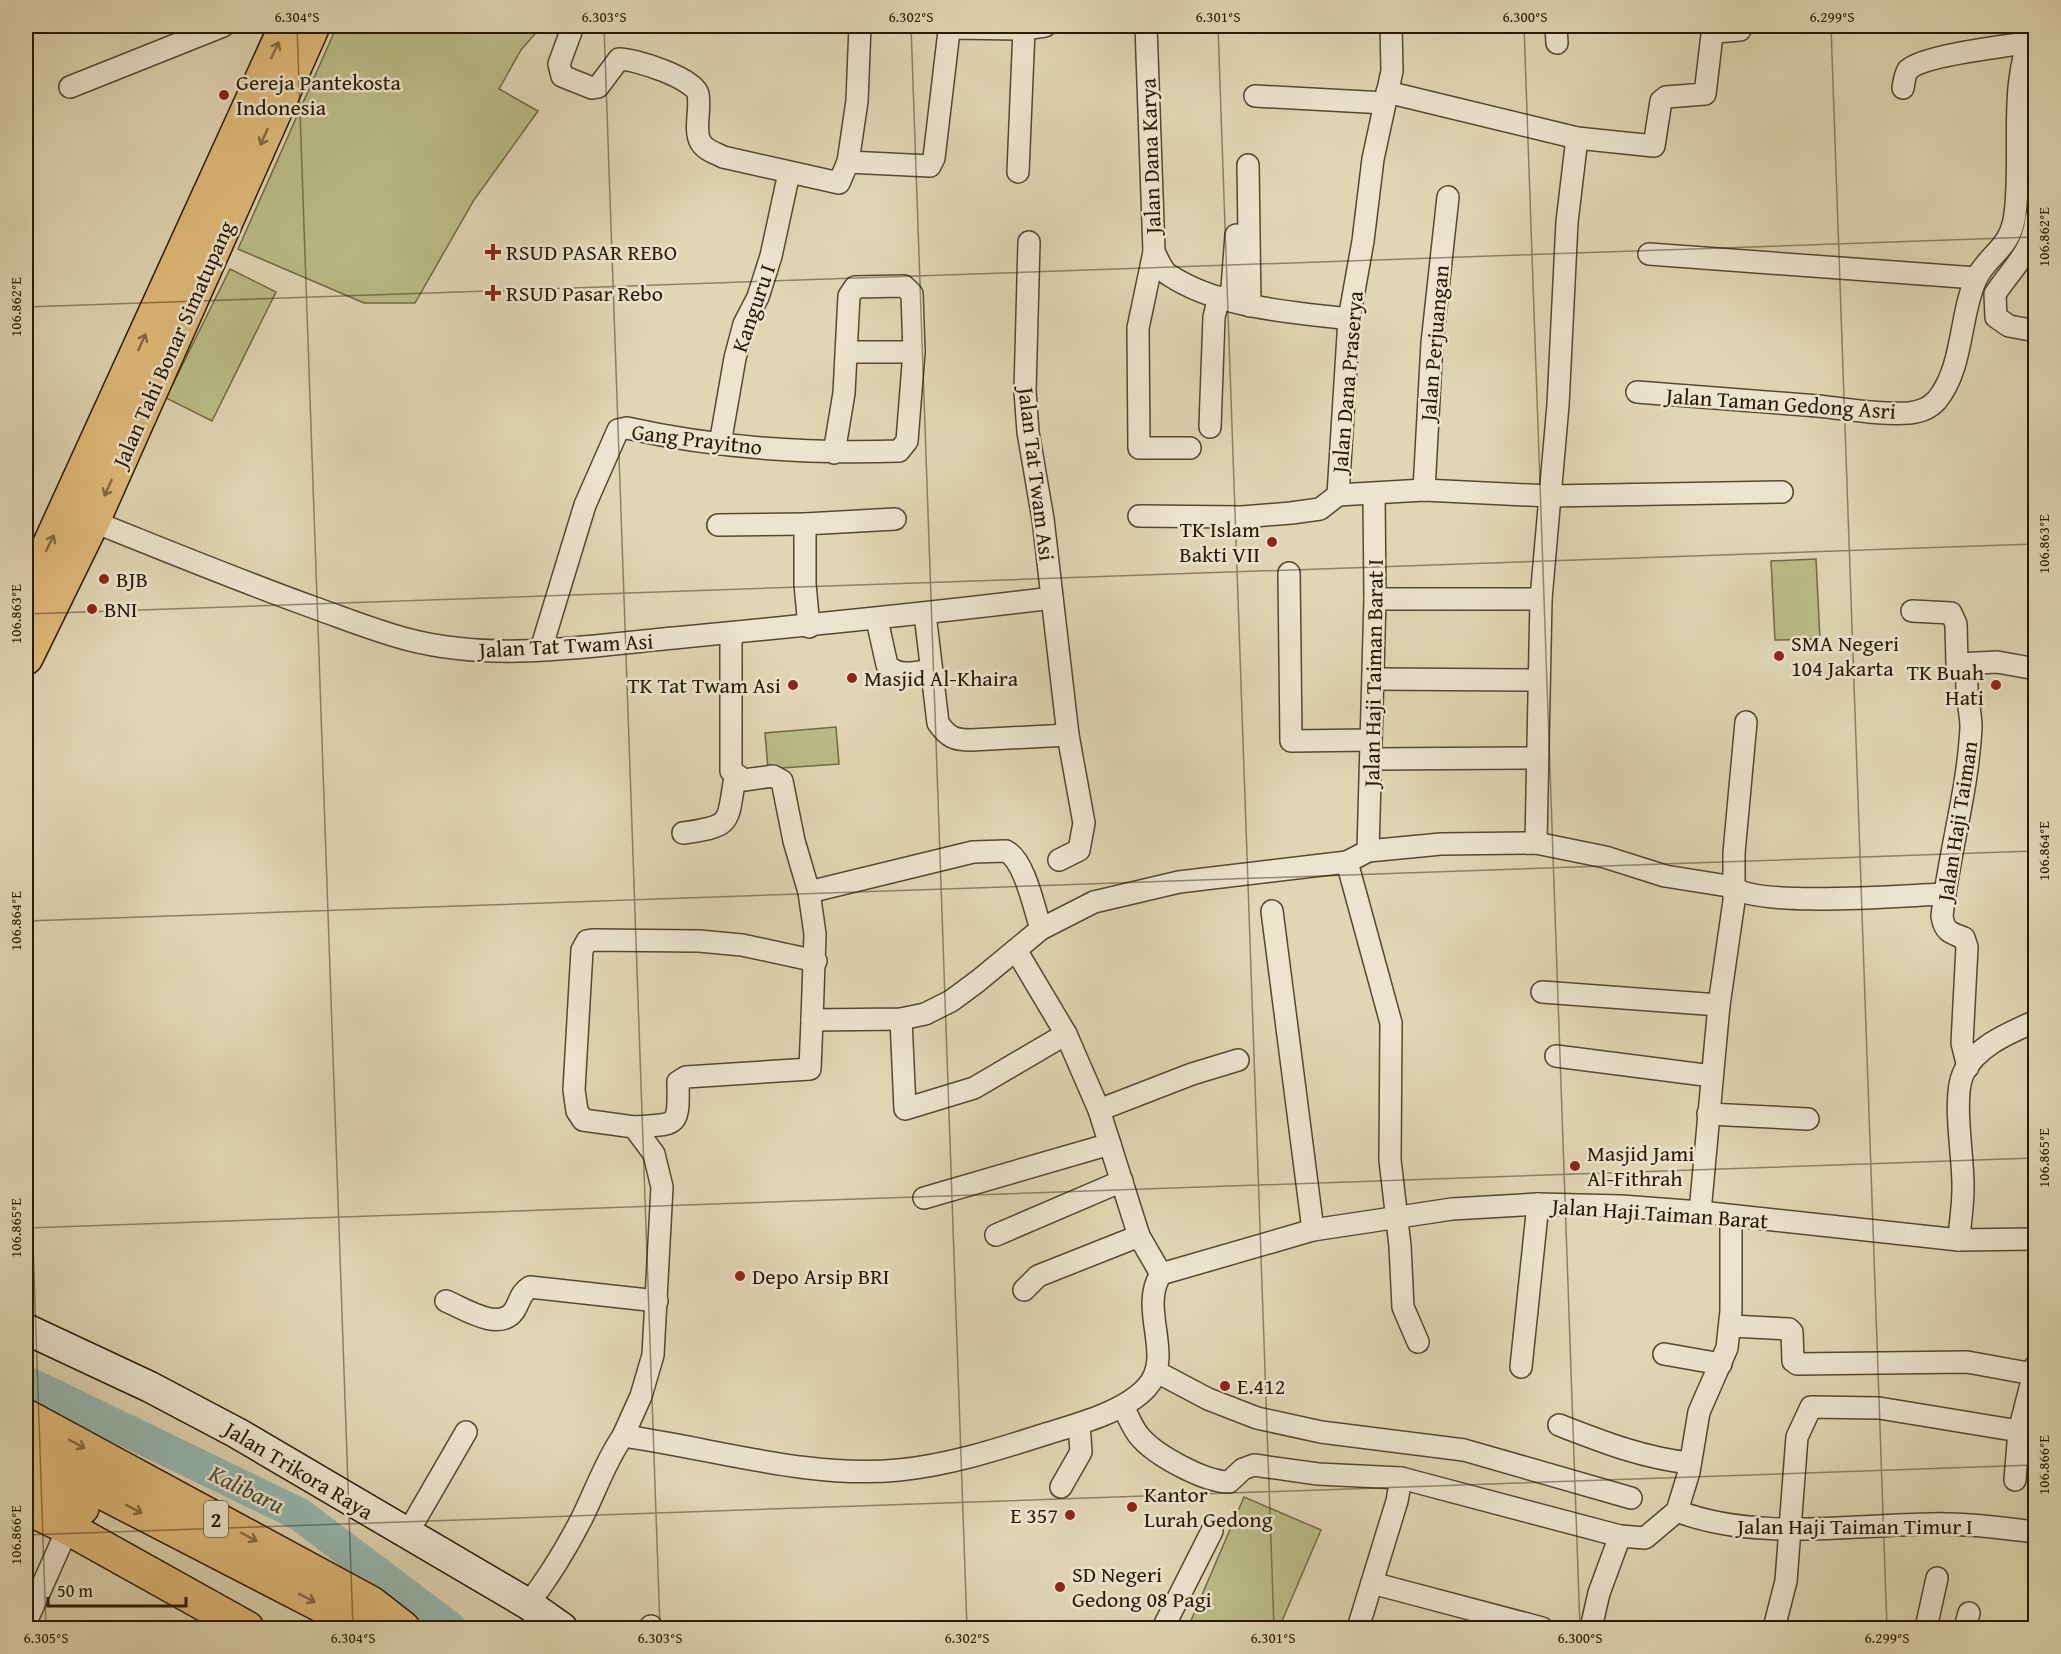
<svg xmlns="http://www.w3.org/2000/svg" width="2061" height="1654" viewBox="0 0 2061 1654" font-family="'Gentium Book Plus',serif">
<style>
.green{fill:#babc87;stroke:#716a45;stroke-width:1.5}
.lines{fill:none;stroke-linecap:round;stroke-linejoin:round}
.river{stroke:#95b9b2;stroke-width:33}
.street-casing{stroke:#56482f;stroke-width:24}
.secondary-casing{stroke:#281903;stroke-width:33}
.highway-casing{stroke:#281903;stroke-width:36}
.street{stroke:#ece4ce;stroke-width:21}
.secondary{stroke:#ece4ce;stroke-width:30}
.highway{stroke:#e0bb7a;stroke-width:33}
.oneway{stroke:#846a3e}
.ticks{fill:none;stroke:#281903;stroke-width:1.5;stroke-opacity:0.45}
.poi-dot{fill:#8f2418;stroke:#ece4ce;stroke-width:2}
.labels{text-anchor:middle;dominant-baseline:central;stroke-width:5;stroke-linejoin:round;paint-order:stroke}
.shield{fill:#ece4ce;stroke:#635640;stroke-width:1.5}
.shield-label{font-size:21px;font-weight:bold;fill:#281903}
.poi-label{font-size:22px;fill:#281903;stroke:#ece4ce;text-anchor:start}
.street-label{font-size:22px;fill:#281903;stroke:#ece4ce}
.water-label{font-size:24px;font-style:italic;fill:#494938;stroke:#ece4ce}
.neatline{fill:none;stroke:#281903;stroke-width:2}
.ticks-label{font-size:15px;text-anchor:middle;fill:#281903}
</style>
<rect width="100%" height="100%" fill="#e1d6b4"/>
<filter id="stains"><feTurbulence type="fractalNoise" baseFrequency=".00333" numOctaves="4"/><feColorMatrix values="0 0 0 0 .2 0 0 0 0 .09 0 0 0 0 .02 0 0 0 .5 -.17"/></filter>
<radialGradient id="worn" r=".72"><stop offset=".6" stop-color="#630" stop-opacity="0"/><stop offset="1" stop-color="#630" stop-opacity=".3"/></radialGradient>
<!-- green -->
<g class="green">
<path d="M337,26H542L521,50L499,89L538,111L474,200L415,303H364L238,249Z"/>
<path d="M230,269L276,292L212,421L166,398Z"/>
<path d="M1816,559L1820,639L1775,640L1771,561Z"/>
<path d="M836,727L839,764L768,769L765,733Z"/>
<path d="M1244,1497L1321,1530L1279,1628H1196L1189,1625Z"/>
</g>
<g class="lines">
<!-- river -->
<path class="river" d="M26,1382L299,1514L450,1628"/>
<defs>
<g id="street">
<path d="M573,26L559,64L562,76L592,88L598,87L619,59C635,59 694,78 698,94C701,109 694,129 700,141C704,150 716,153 723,157L839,183L848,162L930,166L934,158L949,31L954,28L1024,29L1045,26"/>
<path d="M1146,26L1154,252C1158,259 1162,271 1169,275C1219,308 1291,312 1349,319"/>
<path d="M1556,26L1557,43"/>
<path d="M70,87L223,26"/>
<path d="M1903,88C1904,82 1905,74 1908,70C1921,56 2004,46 2026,43"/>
<path d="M1387,92L1577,138L1654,146L1661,101L1666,97L1705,94L1712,35L1716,32L1740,30L1742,26"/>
<path d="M1255,96L1385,103"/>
<path d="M848,162L857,101L860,26"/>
<path d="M1248,165L1250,306"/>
<path d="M1018,172L1024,29"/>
<path d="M2036,218C2033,252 2012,268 1995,294L1996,317L2009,326L2036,331"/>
<path d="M1029,242L1025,391L1028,432L1043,519L1068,735L1084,823L1079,850L1059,860"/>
<path d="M1154,252L1138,328L1139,448H1190"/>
<path d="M1649,254L1976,278"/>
<path d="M1231,301L1236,235"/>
<path d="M848,352H914"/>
<path d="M1637,392C1697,397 1758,401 1818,406C1848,409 1879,415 1909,413C1919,412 1930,408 1937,400C1964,367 1959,316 1976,279C1988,254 2011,249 2015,214C2023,153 2007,82 2035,26"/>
<path d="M1210,427L1214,317L1219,297"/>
<path d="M720,444L735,358L744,324L758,297L771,256L789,173"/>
<path d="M1424,490L1432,343L1448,197"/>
<path d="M1338,495L1349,319L1363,241L1373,159L1392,71L1391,26"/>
<path d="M1338,495L1424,490L1549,496L1782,492"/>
<path d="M1139,516L1242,517L1291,513L1320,509L1338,495"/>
<path d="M82,517C160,548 237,580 315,608C346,619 378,632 410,640C496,662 587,646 674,638C800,626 926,614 1052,598"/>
<path d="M718,525L805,524"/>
<path d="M1289,573L1291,741L1371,740"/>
<path d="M1375,599H1541"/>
<path d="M1912,611L1951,613L1956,624L1957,664L1997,662L2036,669"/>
<path d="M925,614L938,723C948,737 954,740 971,740L1068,735"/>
<path d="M877,620L887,665C899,678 916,672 931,670"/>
<path d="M809,627L805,584V524L895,519"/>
<path d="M731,633V771L744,780L773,776L782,781L794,841L809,892L815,934L812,1020L901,1019L925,1014L951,1001L978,981L1041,929L1094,902L1179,882L1347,862L1368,851L1441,844L1536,843L1605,857L1665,876L1734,887C1757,908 1908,895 1945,894"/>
<path d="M541,649L585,505L618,430L627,428C716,448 808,454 899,451L907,441L914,352L912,294L904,286L855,287L849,296L844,393L834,453"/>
<path d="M1373,679L1539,680"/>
<path d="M1372,759L1537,758"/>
<path d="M683,833C733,826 727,824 735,777"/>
<path d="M1536,843L1541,599L1558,405L1567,222L1577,138"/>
<path d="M1368,851L1375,599L1374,495"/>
<path d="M1347,862L1391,1023L1390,1160L1400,1246L1403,1307L1418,1342"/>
<path d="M809,892L973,852L1006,851C1025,861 1034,908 1041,929"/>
<path d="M1272,911L1313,1230"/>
<path d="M1016,950L1066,1034L1099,1110L1139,1236L1161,1274"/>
<path d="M1542,992L1719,1005"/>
<path d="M901,1019L905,1109L974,1088L1066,1034"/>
<path d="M1556,1056L1712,1076"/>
<path d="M1968,1067L1962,1043L1967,947L1964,938C1950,933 1944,931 1942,916C1949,852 1968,791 1971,727C1971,707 1961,682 1972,664"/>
<path d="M1099,1110L1192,1074L1238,1060"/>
<path d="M1708,1114L1808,1119"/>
<path d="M634,1127C678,1124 679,1128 678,1082L686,1077L810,1069L812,1020"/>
<path d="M924,1198L1110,1144"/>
<path d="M1700,1212L1719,1005L1734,901V853L1746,722"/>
<path d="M996,1235L1122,1181"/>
<path d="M1959,1240C1960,1223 1963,1206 1963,1189C1964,1160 1952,1099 1963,1074C1976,1046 2009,1033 2036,1021"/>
<path d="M1024,1290L1038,1276L1139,1236"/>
<path d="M446,1301C463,1308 499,1332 514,1311C520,1302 520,1293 530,1287L657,1301"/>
<path d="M1731,1326L1789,1329L1792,1332L1793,1361L1797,1364L1967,1362L2033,1374"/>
<path d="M1664,1354L1721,1364"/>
<path d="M1521,1367L1538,1204"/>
<path d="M1157,1372L1208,1399L1257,1418L1321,1432L1464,1450L1631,1498"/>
<path d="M1123,1406C1128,1416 1133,1430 1141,1438C1157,1456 1205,1482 1229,1482L1243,1469L1254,1465L1318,1474L1401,1478L1620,1536"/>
<path d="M1559,1425C1603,1442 1643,1458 1690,1463"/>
<path d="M623,1436L641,1396L653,1355L662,1187L654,1154L634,1127L583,1120L577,1111L574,1090L582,950L587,941L594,940L699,941L742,945L816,961"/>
<path d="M2015,1480L2019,1431L2036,1365"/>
<path d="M1061,1487L1081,1452L1079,1424"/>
<path d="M1677,1511C1754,1541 1849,1525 1931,1524C1965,1523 2001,1528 2036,1532"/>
<path d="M407,1534L466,1432"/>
<path d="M1372,1583L1542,1628"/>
<path d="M528,1604C550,1576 566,1549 582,1518C596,1490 605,1462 623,1436C712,1448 808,1479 899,1470C950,1465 999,1449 1049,1433C1079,1424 1126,1411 1147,1387C1175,1356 1138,1309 1161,1274L1313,1230L1452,1209L1538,1204L1621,1206L1700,1212L1959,1240L2036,1239"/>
<path d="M26,1622L68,1528"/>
<path d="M649,1628L651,1626"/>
<path d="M1163,1628L1212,1531"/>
<path d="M1358,1628L1397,1501L1401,1478"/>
<path d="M1591,1628L1599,1593L1620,1536L1645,1538L1677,1511L1689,1472L1699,1412L1727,1348L1731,1311V1216"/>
<path d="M1774,1628L1786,1581L1797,1437L1811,1407L1879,1408L2019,1431"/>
<path d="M1926,1628L1937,1578"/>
<path d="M1965,1628L1969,1613"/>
</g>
<path id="secondary" d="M26,1329L150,1387L237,1433L528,1604L562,1628"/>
<g id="highway">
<path d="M26,596L286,26"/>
<path d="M26,658L93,521L313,26"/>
<path d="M26,1416L371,1603L403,1628"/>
<path d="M26,1453L332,1611L357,1628"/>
<path d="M26,1479L82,1508"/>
<path d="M26,1507L68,1528L247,1628"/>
</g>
</defs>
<!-- street casing -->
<use href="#street" class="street-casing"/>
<!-- secondary casing -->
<use href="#secondary" class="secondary-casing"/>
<!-- highway casing -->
<use href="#highway" class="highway-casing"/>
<!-- street -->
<use href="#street" class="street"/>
<!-- secondary -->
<use href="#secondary" class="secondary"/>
<!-- highway -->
<use href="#highway" class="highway"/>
</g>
<!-- one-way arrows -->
<defs><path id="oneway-shaft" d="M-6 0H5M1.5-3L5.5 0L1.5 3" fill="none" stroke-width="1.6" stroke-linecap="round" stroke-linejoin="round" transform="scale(1.5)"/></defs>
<g class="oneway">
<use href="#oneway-shaft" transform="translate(275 50) rotate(-65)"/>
<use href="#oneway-shaft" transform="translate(264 137) rotate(114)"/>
<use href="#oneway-shaft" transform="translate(142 342) rotate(-66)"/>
<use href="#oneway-shaft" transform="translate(108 488) rotate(114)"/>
<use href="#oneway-shaft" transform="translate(50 543) rotate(-64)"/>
<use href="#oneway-shaft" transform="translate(77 1444) rotate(28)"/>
<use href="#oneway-shaft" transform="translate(134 1509) rotate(27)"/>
<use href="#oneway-shaft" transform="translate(249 1537) rotate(28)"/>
<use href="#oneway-shaft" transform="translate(307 1598) rotate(27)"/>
</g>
<!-- ticks -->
<path class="ticks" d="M297,26L353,1628M604,26L660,1628M911,26L967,1628M1218,26L1274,1628M1524,26L1580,1628M1831,26L1887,1628M26,307L2036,237M26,614L2036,544M26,921L2036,851M26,1035L46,1628M26,1228L2036,1158M26,1535L2036,1465"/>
<!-- markers -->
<g class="poi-dot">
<circle cx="224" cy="95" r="6"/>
<path d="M490 243h6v6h6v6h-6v6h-6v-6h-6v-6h6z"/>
<path d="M490 284h6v6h6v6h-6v6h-6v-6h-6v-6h6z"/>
<circle cx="1272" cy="542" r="6"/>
<circle cx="104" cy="579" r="6"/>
<circle cx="92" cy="609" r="6"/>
<circle cx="1779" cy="656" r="6"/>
<circle cx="852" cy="678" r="6"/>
<circle cx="793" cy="685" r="6"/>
<circle cx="1996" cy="685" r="6"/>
<circle cx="1575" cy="1166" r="6"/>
<circle cx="740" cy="1276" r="6"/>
<circle cx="1225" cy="1386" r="6"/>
<circle cx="1132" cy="1507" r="6"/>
<circle cx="1070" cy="1515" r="6"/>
<circle cx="1060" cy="1587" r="6"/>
</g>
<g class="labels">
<!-- shield labels -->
<rect class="shield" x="204" y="1501" width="24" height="36" rx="4.5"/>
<g class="shield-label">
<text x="216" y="1519">2</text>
</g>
<!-- poi labels -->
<g class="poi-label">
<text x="236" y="82">Gereja Pantekosta<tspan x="236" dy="25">Indonesia</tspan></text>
<text x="506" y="252">RSUD PASAR REBO</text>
<text x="506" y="293">RSUD Pasar Rebo</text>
<text x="1260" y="529" text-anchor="end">TK Islam<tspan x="1260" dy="25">Bakti VII</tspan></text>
<text x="116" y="579">BJB</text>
<text x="104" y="609">BNI</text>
<text x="1791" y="643">SMA Negeri<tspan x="1791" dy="25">104 Jakarta</tspan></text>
<text x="1984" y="672" text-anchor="end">TK Buah<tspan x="1984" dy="25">Hati</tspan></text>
<text x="864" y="678">Masjid Al-Khaira</text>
<text x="781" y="685" text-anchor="end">TK Tat Twam Asi</text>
<text x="1587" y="1153">Masjid Jami<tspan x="1587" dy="25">Al-Fithrah</tspan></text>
<text x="752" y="1276">Depo Arsip BRI</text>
<text x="1237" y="1386">E.412</text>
<text x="1144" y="1494">Kantor<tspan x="1144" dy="25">Lurah Gedong</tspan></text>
<text x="1058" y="1515" text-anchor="end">E 357</text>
<text x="1072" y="1574">SD Negeri<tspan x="1072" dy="25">Gedong 08 Pagi</tspan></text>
</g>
<!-- street labels -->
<g class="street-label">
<text transform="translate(1150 156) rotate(-92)">Jalan Dana Karya</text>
<text transform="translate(753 308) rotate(-71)">Kanguru I</text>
<text transform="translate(1434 343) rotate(-85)">Jalan Perjuangan</text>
<text transform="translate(173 344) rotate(-66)">Jalan Tahi Bonar Simatupang</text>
<text transform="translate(1347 382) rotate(-85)">Jalan Dana Praserya</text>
<text transform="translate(1781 403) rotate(4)">Jalan Taman Gedong Asri</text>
<text transform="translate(697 439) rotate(7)">Gang Prayitno</text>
<text transform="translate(1037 474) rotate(83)">Jalan Tat Twam Asi</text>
<text transform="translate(566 645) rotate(-3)">Jalan Tat Twam Asi</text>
<text transform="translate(1373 673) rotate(-89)">Jalan Haji Taiman Barat I</text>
<text transform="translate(1957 821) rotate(-81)">Jalan Haji Taiman</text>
<text transform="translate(1660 1213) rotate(4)">Jalan Haji Taiman Barat</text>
<text transform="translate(299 1470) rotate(31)">Jalan Trikora Raya</text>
<text x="1855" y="1526">Jalan Haji Taiman Timur I</text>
</g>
<!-- water labels -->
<g class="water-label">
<text transform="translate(247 1489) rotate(26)">Kalibaru</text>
</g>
</g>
<!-- margin -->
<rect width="2061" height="1654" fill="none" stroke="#e1d6b4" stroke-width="66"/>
<!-- scale -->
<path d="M48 1597v9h138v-9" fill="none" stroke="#281903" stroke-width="3"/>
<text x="57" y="1597" font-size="18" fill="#281903" stroke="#ece4ce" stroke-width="4.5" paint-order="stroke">50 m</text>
<rect x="33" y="33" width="1995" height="1588" class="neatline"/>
<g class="ticks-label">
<text x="297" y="22">6.304°S</text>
<text x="604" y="22">6.303°S</text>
<text x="911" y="22">6.302°S</text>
<text x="1218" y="22">6.301°S</text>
<text x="1525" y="22">6.300°S</text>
<text x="1832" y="22">6.299°S</text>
<text transform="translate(2044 237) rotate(-90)" y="5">106.862°E</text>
<text transform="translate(16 307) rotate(-90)" y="5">106.862°E</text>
<text transform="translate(2044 544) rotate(-90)" y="5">106.863°E</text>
<text transform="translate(16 614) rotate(-90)" y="5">106.863°E</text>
<text transform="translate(2044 851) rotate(-90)" y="5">106.864°E</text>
<text transform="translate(16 921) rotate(-90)" y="5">106.864°E</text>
<text transform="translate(2044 1158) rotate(-90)" y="5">106.865°E</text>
<text transform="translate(16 1228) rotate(-90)" y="5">106.865°E</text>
<text transform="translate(2044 1465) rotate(-90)" y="5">106.866°E</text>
<text transform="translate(16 1535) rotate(-90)" y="5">106.866°E</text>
<text x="46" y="1643">6.305°S</text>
<text x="353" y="1643">6.304°S</text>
<text x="660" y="1643">6.303°S</text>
<text x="967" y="1643">6.302°S</text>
<text x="1273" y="1643">6.301°S</text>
<text x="1580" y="1643">6.300°S</text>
<text x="1887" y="1643">6.299°S</text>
</g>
<rect width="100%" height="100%" filter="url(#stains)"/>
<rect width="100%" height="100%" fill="url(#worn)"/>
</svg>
